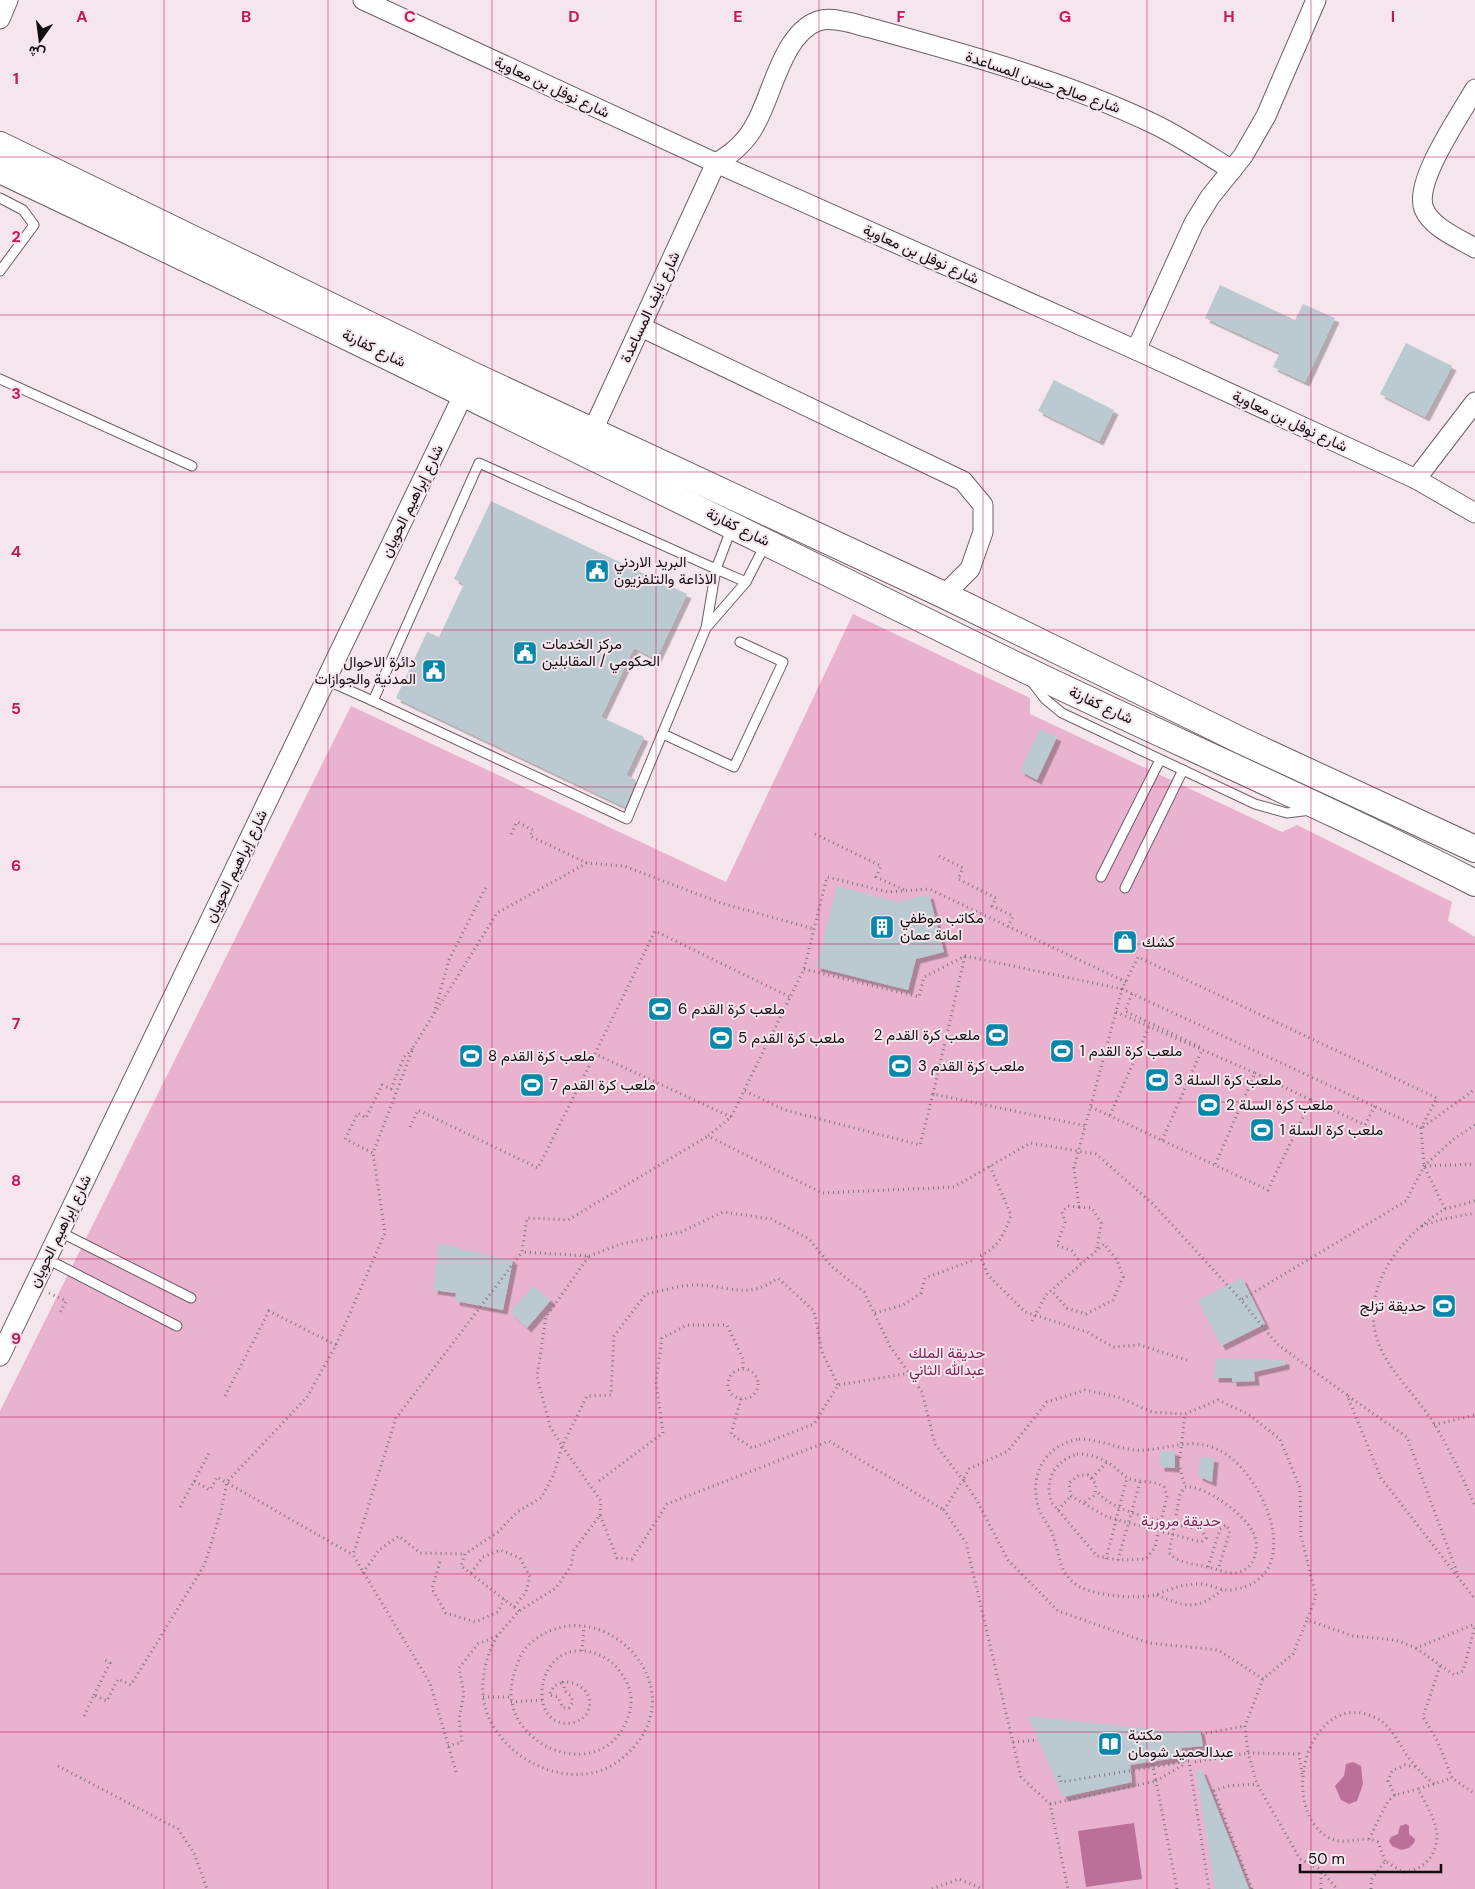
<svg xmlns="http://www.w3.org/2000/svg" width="1475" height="1889" viewBox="0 0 1475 1889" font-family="'DM Sans',Vazirmatn,sans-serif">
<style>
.green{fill:#e9b2ce}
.water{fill:#bc7099}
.building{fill:#bbcad0;filter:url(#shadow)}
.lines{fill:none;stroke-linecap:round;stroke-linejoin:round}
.lane-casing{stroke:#6c5f65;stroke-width:11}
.street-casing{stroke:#6c5f65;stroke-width:21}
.secondary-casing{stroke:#6c5f65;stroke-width:28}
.path{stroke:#80767b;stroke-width:3;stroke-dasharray:1 4;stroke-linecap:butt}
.lane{stroke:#fff;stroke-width:9}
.street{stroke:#fff;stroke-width:19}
.secondary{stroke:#fff;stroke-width:26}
.grid{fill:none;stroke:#c2185b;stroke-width:1;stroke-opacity:0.55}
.labels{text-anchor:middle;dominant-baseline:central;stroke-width:4;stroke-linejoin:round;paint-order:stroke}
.street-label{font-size:15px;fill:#120e10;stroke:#f5e6ed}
.poi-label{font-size:15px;fill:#120e10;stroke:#f5e6ed;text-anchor:start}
.park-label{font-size:15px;fill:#791d56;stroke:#f5e6ed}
.grid-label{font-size:16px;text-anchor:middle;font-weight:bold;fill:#c2185b;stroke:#f5e6ed;stroke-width:4;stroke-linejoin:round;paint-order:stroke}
</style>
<defs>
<filter id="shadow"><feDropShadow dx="4.5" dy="4.5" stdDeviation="0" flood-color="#0004"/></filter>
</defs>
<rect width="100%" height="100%" fill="#f5e6ed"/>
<!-- green -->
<path class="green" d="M853,614L1030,698V714L1282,832L1297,825L1452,902L1448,921L1475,937V1889H0V1411L351,706L726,882Z"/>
<!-- water -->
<g class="water">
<path d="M1353,1762L1361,1766L1363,1784L1357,1801L1349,1804L1341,1800L1335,1786L1344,1776L1346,1764Z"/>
<path d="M1134,1823L1142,1879L1086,1887L1078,1831Z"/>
<path d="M1406,1824L1409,1826V1834L1415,1839L1414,1843L1409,1848L1401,1850L1392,1846L1389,1841L1391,1837L1398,1834L1400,1826Z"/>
</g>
<!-- building -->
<g class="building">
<path d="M1220,285L1295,320L1303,304L1335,318L1305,382L1273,367L1280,353L1205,318Z"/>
<path d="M1406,343L1452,366L1425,417L1380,394Z"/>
<path d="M1054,380L1114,410L1099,441L1038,411Z"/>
<path d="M491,501L687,594L656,659L634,648L601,717L644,737L626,775L636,780L625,807L396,698L427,632L439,637L464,584L454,579Z"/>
<path d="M1040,729L1057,737L1037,780L1020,771Z"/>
<path d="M837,886L898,902L929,894L944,952L916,959L908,990L816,967Z"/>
<path d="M439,1244L459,1247V1249L513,1260L503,1310L455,1301L456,1293L433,1290Z"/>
<path d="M1242,1278L1265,1324L1221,1346L1198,1300Z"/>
<path d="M533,1286L551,1300L527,1328L510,1312Z"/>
<path d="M1216,1358L1285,1360V1365L1254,1372L1255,1381L1232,1382V1378H1214Z"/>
<path d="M1160,1451H1175V1468L1160,1467Z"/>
<path d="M1200,1457L1214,1458L1212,1482L1198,1476Z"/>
<path d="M1028,1716L1178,1732L1200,1729L1203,1746L1181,1748L1182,1757L1130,1765L1132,1782L1063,1797Z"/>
<path d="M1202,1770L1233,1848L1249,1889H1215L1196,1771Z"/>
</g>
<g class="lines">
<defs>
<g id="lane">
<path d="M0,198L23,210L34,225L0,271"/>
<path d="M0,379L192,466"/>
<path d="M732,527L716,569L706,628L627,819L373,701L479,463L716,569L746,582"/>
<path d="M706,628L746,582L765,545"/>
<path d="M326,680L373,701"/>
<path d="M1032,682L1045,699L1062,713L1255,804L1287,813L1311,810"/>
<path d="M663,734L734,767L783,662L740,642"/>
<path d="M1101,877L1160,760"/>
<path d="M1125,888L1183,770"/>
<path d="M60,1232L191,1298"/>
<path d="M47,1259L177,1326"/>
</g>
<g id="street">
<path d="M363,0L716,163L1136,350L1416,479L1475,513"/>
<path d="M0,19L8,0"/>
<path d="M1475,89C1461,114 1413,182 1424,209C1431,227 1459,239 1475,248"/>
<path d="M641,327L963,481L983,505V532L970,569L944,595"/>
<path d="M1136,350L1194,223L1210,197L1243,156L1266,116L1316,0"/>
<path d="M587,443L716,163C734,153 747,141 756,123C772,95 783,33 818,21C829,17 842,21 852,23C954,51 1058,78 1154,124C1181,137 1206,154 1232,170"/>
<path d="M1416,479L1475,402"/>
<path d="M0,1356L469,383"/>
</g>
<g id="secondary">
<path d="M0,145L472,375L944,595L1242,741L1475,849"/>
<path d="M0,170C335,328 666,494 999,657C1157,734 1319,803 1475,883"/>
</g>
</defs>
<!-- lane casing -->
<use href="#lane" class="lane-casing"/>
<!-- street casing -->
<use href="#street" class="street-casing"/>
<!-- secondary casing -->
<use href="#secondary" class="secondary-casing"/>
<!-- path -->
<g class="path">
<path d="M511,834L517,822L533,830L530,836L587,863L624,866L721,903L814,929"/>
<path d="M815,834L881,866L876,877L905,890"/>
<path d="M939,856L963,868L958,879L996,898L992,906L1013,916L1008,927"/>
<path d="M804,969L919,997L924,977L965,956L1122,989L1074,1168L1079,1207L1068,1206L1062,1212L1065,1222L1057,1245L1072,1251L1081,1263"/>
<path d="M1126,982L929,889L888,892L827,877L804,969L731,1117L708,1136L822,1193L954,1187L1030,1143L1096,1154L1153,1204L1241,1300"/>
<path d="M1132,994L1125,1011L1202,1048"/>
<path d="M1116,1012L1255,1073L1215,1165"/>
<path d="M434,1013L449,960L487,885"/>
<path d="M1255,1073L1311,1100"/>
<path d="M745,1091L785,1110L920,1145L933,1094L1086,1126"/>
<path d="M933,1094L965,956"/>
<path d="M1091,1107L1268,1190L1311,1100L1365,1125L1375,1106"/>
<path d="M1110,1115L1149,1027"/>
<path d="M731,1117L595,1054L655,931L790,997"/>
<path d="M1475,1125L1455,1138L1424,1166L1406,1201L1241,1300L1277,1344L1347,1395L1381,1478L1475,1599"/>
<path d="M410,1127L418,1110L538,1168L595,1054"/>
<path d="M1423,1127L1475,1089"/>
<path d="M1421,1128L1437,1098L1138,957L1122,989L1421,1128L1424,1166L1445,1209C1398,1237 1354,1296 1382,1351C1395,1378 1419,1399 1435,1425C1450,1451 1464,1479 1475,1507"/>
<path d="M345,1139L358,1113L366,1118L382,1085L391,1089L404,1057L413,1048"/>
<path d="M1162,1140L1202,1050"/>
<path d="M349,1141L373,1153L414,1046L497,913L587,863"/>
<path d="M990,1166L1011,1215C1005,1233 998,1248 980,1256L988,1275L1025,1312L1087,1332L1113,1347L1139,1345L1187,1360"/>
<path d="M1425,1166L1475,1164"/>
<path d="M1079,1207L1092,1208L1101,1223L1097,1249"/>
<path d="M1445,1209L1475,1201"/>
<path d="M1422,1226L1443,1219L1475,1213"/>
<path d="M589,1256L621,1244L681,1232L723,1212L771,1219L809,1239L831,1266L864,1292L890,1346L922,1392L935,1444L963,1480L944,1510L966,1543L1021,1777L1050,1804L1068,1889"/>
<path d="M49,1293L66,1301L60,1313"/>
<path d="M875,1313L903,1305L921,1293L925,1278L974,1260"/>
<path d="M1032,1321L1046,1295L1104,1244L1117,1260L1123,1277L1113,1300L1086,1314L1067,1308L1051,1290"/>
<circle cx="743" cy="1384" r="15"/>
<path d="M225,1396L269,1311L336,1345"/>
<path d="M1348,1396L1407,1437L1458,1575"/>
<path d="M741,1399L731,1434L752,1448L814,1424L838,1385L910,1373"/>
<path d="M1434,1425L1475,1415"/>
<path d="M1079,1439C1099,1439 1115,1448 1135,1450C1163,1452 1188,1436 1217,1449C1264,1470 1310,1580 1231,1590C1221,1591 1212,1585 1202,1584C1186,1583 1173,1588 1158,1594C1140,1600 1097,1596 1080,1587C1058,1575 1060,1553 1052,1533C1048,1523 1040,1515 1038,1506C1029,1473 1046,1445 1079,1439Z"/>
<path d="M1077,1454C1092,1454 1105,1459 1117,1469C1121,1473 1125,1477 1130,1479C1141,1483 1155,1480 1164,1487L1167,1496L1155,1547L1146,1559L1118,1560L1097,1556L1052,1503C1043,1481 1055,1461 1077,1454Z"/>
<path d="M1180,1458L1185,1414"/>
<path d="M1180,1468L1185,1487"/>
<path d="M1092,1478L1107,1462"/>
<path d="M194,1481L209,1453"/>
<path d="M599,1481L663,1433L656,1382L662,1338L687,1325H727L743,1359V1368"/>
<path d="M1185,1487C1205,1485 1244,1514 1253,1532C1261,1548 1254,1572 1234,1573C1225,1573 1216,1569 1207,1567C1194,1564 1178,1563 1169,1553L1180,1494Z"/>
<path d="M1085,1502L1095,1495L1096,1484L1088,1475H1079L1069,1483L1071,1496L1107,1517L1201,1542L1206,1538L1202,1530C1175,1524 1112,1514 1097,1491"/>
<path d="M180,1507L194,1481L210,1490L217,1477L353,1555"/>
<path d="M1058,1510L1071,1496"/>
<path d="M600,1515L601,1501L562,1446L587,1396L611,1395L614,1336L646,1294C663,1291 683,1284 700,1285C732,1287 749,1299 778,1278L814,1311L822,1352L838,1385"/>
<path d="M1106,1559L1127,1478"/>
<path d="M1118,1560L1140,1482"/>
<path d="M440,1562L432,1589L446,1613L475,1622L498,1612L504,1599"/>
<path d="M1208,1567L1220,1529L1226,1525L1230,1531L1218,1570"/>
<path d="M363,1573L379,1550L399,1536L420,1553L465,1554"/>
<path d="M471,1573L483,1557L500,1550L520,1558L530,1577L526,1592L514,1607"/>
<path d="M1157,1595C1185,1607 1197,1611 1222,1590"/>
<path d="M519,1611L461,1566L465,1554L498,1532L517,1512L541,1498L554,1474L562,1446L550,1426L537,1377L546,1317L589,1256L522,1252"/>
<path d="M497,1636C487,1654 481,1676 483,1697C491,1756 571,1798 620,1760C706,1693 601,1584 532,1642C523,1649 518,1660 515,1671C489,1742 599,1790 627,1720C635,1702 631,1685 619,1670C611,1660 599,1653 585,1651C534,1645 527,1729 571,1723C600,1718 594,1681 563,1682L565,1691L571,1696L573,1702L569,1708H563L558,1697L549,1695L554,1686L563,1682"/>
<path d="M1416,1648L1454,1675L1463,1671L1475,1626"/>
<path d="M582,1651L584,1627"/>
<path d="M1440,1666L1423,1717L1438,1742L1452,1778L1475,1794"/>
<path d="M1263,1679L1218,1650L1149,1643L1058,1611L1008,1560L976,1499L963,1480L969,1469L1008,1451L1047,1402L1085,1390L1118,1397L1152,1412L1185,1414L1218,1400L1248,1414L1280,1439L1300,1488L1301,1536L1316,1596L1307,1620"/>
<path d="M94,1695L110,1663L103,1659"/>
<path d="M483,1697H510"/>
<path d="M511,1702L542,1700"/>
<path d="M84,1716L94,1695L107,1701L118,1679L131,1685L205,1564L221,1511L227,1482L307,1397L336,1345L385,1233L373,1153"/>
<path d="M1201,1734L1245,1726"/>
<path d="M1013,1742L1038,1740"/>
<path d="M448,1746L462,1742L459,1719L464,1694L459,1668L478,1644L497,1636L519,1611L556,1588L571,1566L574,1550L600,1515L617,1558L632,1559L667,1504L829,1441L944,1510"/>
<path d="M1195,1762L1248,1753L1245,1726L1263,1679L1293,1654L1307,1620L1353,1636L1396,1640L1416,1648L1475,1624"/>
<path d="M58,1766L178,1829L194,1853L207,1889"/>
<path d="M456,1772L430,1683L353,1555L396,1418L522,1252L527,1218L568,1220L708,1136"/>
<path d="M1302,1774L1299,1754L1248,1753L1257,1784L1300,1859L1321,1870L1337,1889"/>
<path d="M1059,1776L1061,1782L1189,1761L1209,1889"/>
<path d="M1395,1795L1388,1781L1392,1771L1405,1765L1416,1767"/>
<path d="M1050,1804L1156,1781L1152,1762"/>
<path d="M1369,1839L1388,1801L1395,1795L1418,1789"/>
<path d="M1385,1861L1378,1842C1359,1833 1342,1851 1321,1832C1278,1792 1316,1685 1378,1719C1392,1727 1399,1744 1408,1757C1416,1767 1424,1776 1434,1784"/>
<path d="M932,1889L959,1879L983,1889"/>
<path d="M1177,1889L1156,1781L1183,1765"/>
<path d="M1252,1889L1214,1791L1227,1786L1257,1784"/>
<path d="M1321,1889V1871"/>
<path d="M1371,1889V1880L1385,1861L1403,1872C1425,1871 1441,1851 1436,1828C1433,1815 1424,1801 1418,1789L1452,1778"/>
</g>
<!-- lane -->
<use href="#lane" class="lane"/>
<!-- street -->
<use href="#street" class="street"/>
<!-- secondary -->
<use href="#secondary" class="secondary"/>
</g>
<!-- grid -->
<path class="grid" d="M164,0V1889M328,0V1889M492,0V1889M656,0V1889M819,0V1889M983,0V1889M1147,0V1889M1311,0V1889M0,157H1475M0,315H1475M0,472H1475M0,630H1475M0,787H1475M0,944H1475M0,1102H1475M0,1259H1475M0,1417H1475M0,1574H1475M0,1732H1475"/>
<!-- icons -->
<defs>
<symbol id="civic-square" viewBox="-11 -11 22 22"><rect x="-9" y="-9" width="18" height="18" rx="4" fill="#0787aa" stroke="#f5e6ed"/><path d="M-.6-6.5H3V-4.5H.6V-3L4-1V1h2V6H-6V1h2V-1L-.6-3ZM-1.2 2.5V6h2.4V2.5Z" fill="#fff"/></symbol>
<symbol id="building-square" viewBox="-11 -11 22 22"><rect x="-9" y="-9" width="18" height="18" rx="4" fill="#0787aa" stroke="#f5e6ed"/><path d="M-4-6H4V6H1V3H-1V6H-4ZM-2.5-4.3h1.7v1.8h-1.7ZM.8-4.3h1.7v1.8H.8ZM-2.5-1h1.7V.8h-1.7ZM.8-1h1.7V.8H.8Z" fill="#fff"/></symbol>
<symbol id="shop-square" viewBox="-11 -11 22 22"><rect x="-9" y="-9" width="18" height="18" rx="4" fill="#0787aa" stroke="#f5e6ed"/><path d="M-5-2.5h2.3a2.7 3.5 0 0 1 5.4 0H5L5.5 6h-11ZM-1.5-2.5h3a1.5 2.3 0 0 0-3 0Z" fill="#fff"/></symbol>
<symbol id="stadium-square" viewBox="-11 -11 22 22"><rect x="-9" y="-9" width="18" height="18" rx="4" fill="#0787aa" stroke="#f5e6ed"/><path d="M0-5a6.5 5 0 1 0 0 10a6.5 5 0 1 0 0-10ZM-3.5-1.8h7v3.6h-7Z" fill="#fff"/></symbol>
<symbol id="library-square" viewBox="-11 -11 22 22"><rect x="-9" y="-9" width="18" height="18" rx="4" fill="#0787aa" stroke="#f5e6ed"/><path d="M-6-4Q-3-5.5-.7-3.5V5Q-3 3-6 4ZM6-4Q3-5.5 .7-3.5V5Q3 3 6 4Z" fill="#fff"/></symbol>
</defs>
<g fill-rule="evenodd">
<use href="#civic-square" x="583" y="557" width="28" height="28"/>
<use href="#civic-square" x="511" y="639" width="28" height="28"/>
<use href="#civic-square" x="420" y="657" width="28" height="28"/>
<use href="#building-square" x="868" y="913" width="28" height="28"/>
<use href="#shop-square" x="1111" y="928" width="28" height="28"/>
<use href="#stadium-square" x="646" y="995" width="28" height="28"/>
<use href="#stadium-square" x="983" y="1021" width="28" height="28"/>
<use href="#stadium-square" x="707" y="1024" width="28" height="28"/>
<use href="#stadium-square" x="1048" y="1037" width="28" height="28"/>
<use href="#stadium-square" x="457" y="1042" width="28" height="28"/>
<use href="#stadium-square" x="886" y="1052" width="28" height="28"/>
<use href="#stadium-square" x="1143" y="1066" width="28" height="28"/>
<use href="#stadium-square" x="518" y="1071" width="28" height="28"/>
<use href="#stadium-square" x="1195" y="1091" width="28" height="28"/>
<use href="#stadium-square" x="1248" y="1116" width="28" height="28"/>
<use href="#stadium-square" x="1430" y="1292" width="28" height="28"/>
<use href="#library-square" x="1096" y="1730" width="28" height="28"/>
</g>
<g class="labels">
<!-- street labels -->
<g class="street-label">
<text transform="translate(1043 82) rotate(19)">شارع صالح حسن المساعدة</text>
<text transform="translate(552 87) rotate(25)">شارع نوفل بن معاوية</text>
<text transform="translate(921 254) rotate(24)">شارع نوفل بن معاوية</text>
<text transform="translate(650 307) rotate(-65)">شارع نايف المساعدة</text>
<text transform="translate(374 348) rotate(26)">شارع كفارنة</text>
<text transform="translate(1290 421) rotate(25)">شارع نوفل بن معاوية</text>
<text transform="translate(412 501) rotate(-64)">شارع إبراهيم الحويان</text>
<text transform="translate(738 527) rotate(26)">شارع كفارنة</text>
<text transform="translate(1101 705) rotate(25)">شارع كفارنة</text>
<text transform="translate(236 866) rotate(-64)">شارع إبراهيم الحويان</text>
<text transform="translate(60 1231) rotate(-64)">شارع إبراهيم الحويان</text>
</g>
<!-- poi labels -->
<g class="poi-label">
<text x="614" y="562">البريد الاردني<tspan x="614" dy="17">الاذاعة والتلفزيون</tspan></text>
<text x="542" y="644">مركز الخدمات<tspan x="542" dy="17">الحكومي / المقابلين</tspan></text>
<text x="416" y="662" text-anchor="end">دائرة الاحوال<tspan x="416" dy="17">المدنية والجوازات</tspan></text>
<text x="900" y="918">مكاتب موظفي<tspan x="900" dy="17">امانة عمان</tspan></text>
<text x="1142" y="942">كشك</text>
<text x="678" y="1009">ملعب كرة القدم 6</text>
<text x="980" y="1035" text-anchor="end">ملعب كرة القدم 2</text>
<text x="738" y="1038">ملعب كرة القدم 5</text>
<text x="1080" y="1051">ملعب كرة القدم 1</text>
<text x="488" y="1056">ملعب كرة القدم 8</text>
<text x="918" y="1066">ملعب كرة القدم 3</text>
<text x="1174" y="1080">ملعب كرة السلة 3</text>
<text x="550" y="1085">ملعب كرة القدم 7</text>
<text x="1226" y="1105">ملعب كرة السلة 2</text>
<text x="1280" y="1130">ملعب كرة السلة 1</text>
<text x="1426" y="1306" text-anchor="end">حديقة تزلج</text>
<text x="1128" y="1735">مكتبة<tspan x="1128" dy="17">عبدالحميد شومان</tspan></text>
</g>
<!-- park labels -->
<g class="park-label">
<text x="947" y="1353">حديقة الملك<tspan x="947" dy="17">عبدالله الثاني</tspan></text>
<text x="1181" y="1521">حديقة مرورية</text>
</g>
</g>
<g class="grid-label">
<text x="82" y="22">A</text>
<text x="246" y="22">B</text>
<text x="410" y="22">C</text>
<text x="574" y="22">D</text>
<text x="738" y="22">E</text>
<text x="901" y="22">F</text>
<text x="1065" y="22">G</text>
<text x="1229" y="22">H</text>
<text x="1393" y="22">I</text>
<text x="16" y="84">1</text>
<text x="16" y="242">2</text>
<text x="16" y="399">3</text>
<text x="16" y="557">4</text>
<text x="16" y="714">5</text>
<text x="16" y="871">6</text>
<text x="16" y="1029">7</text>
<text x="16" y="1186">8</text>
<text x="16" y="1344">9</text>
</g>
<!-- north arrow -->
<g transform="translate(40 40) rotate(194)" stroke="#f5e6ed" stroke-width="4" paint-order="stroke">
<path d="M0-4L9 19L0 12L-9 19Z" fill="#120e10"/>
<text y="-8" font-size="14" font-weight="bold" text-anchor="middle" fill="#120e10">ش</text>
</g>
<!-- scale -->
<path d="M1300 1864v8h141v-8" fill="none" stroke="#120e10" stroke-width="2.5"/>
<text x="1308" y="1864" font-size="15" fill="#120e10" stroke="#f5e6ed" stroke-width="4" paint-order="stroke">50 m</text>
</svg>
